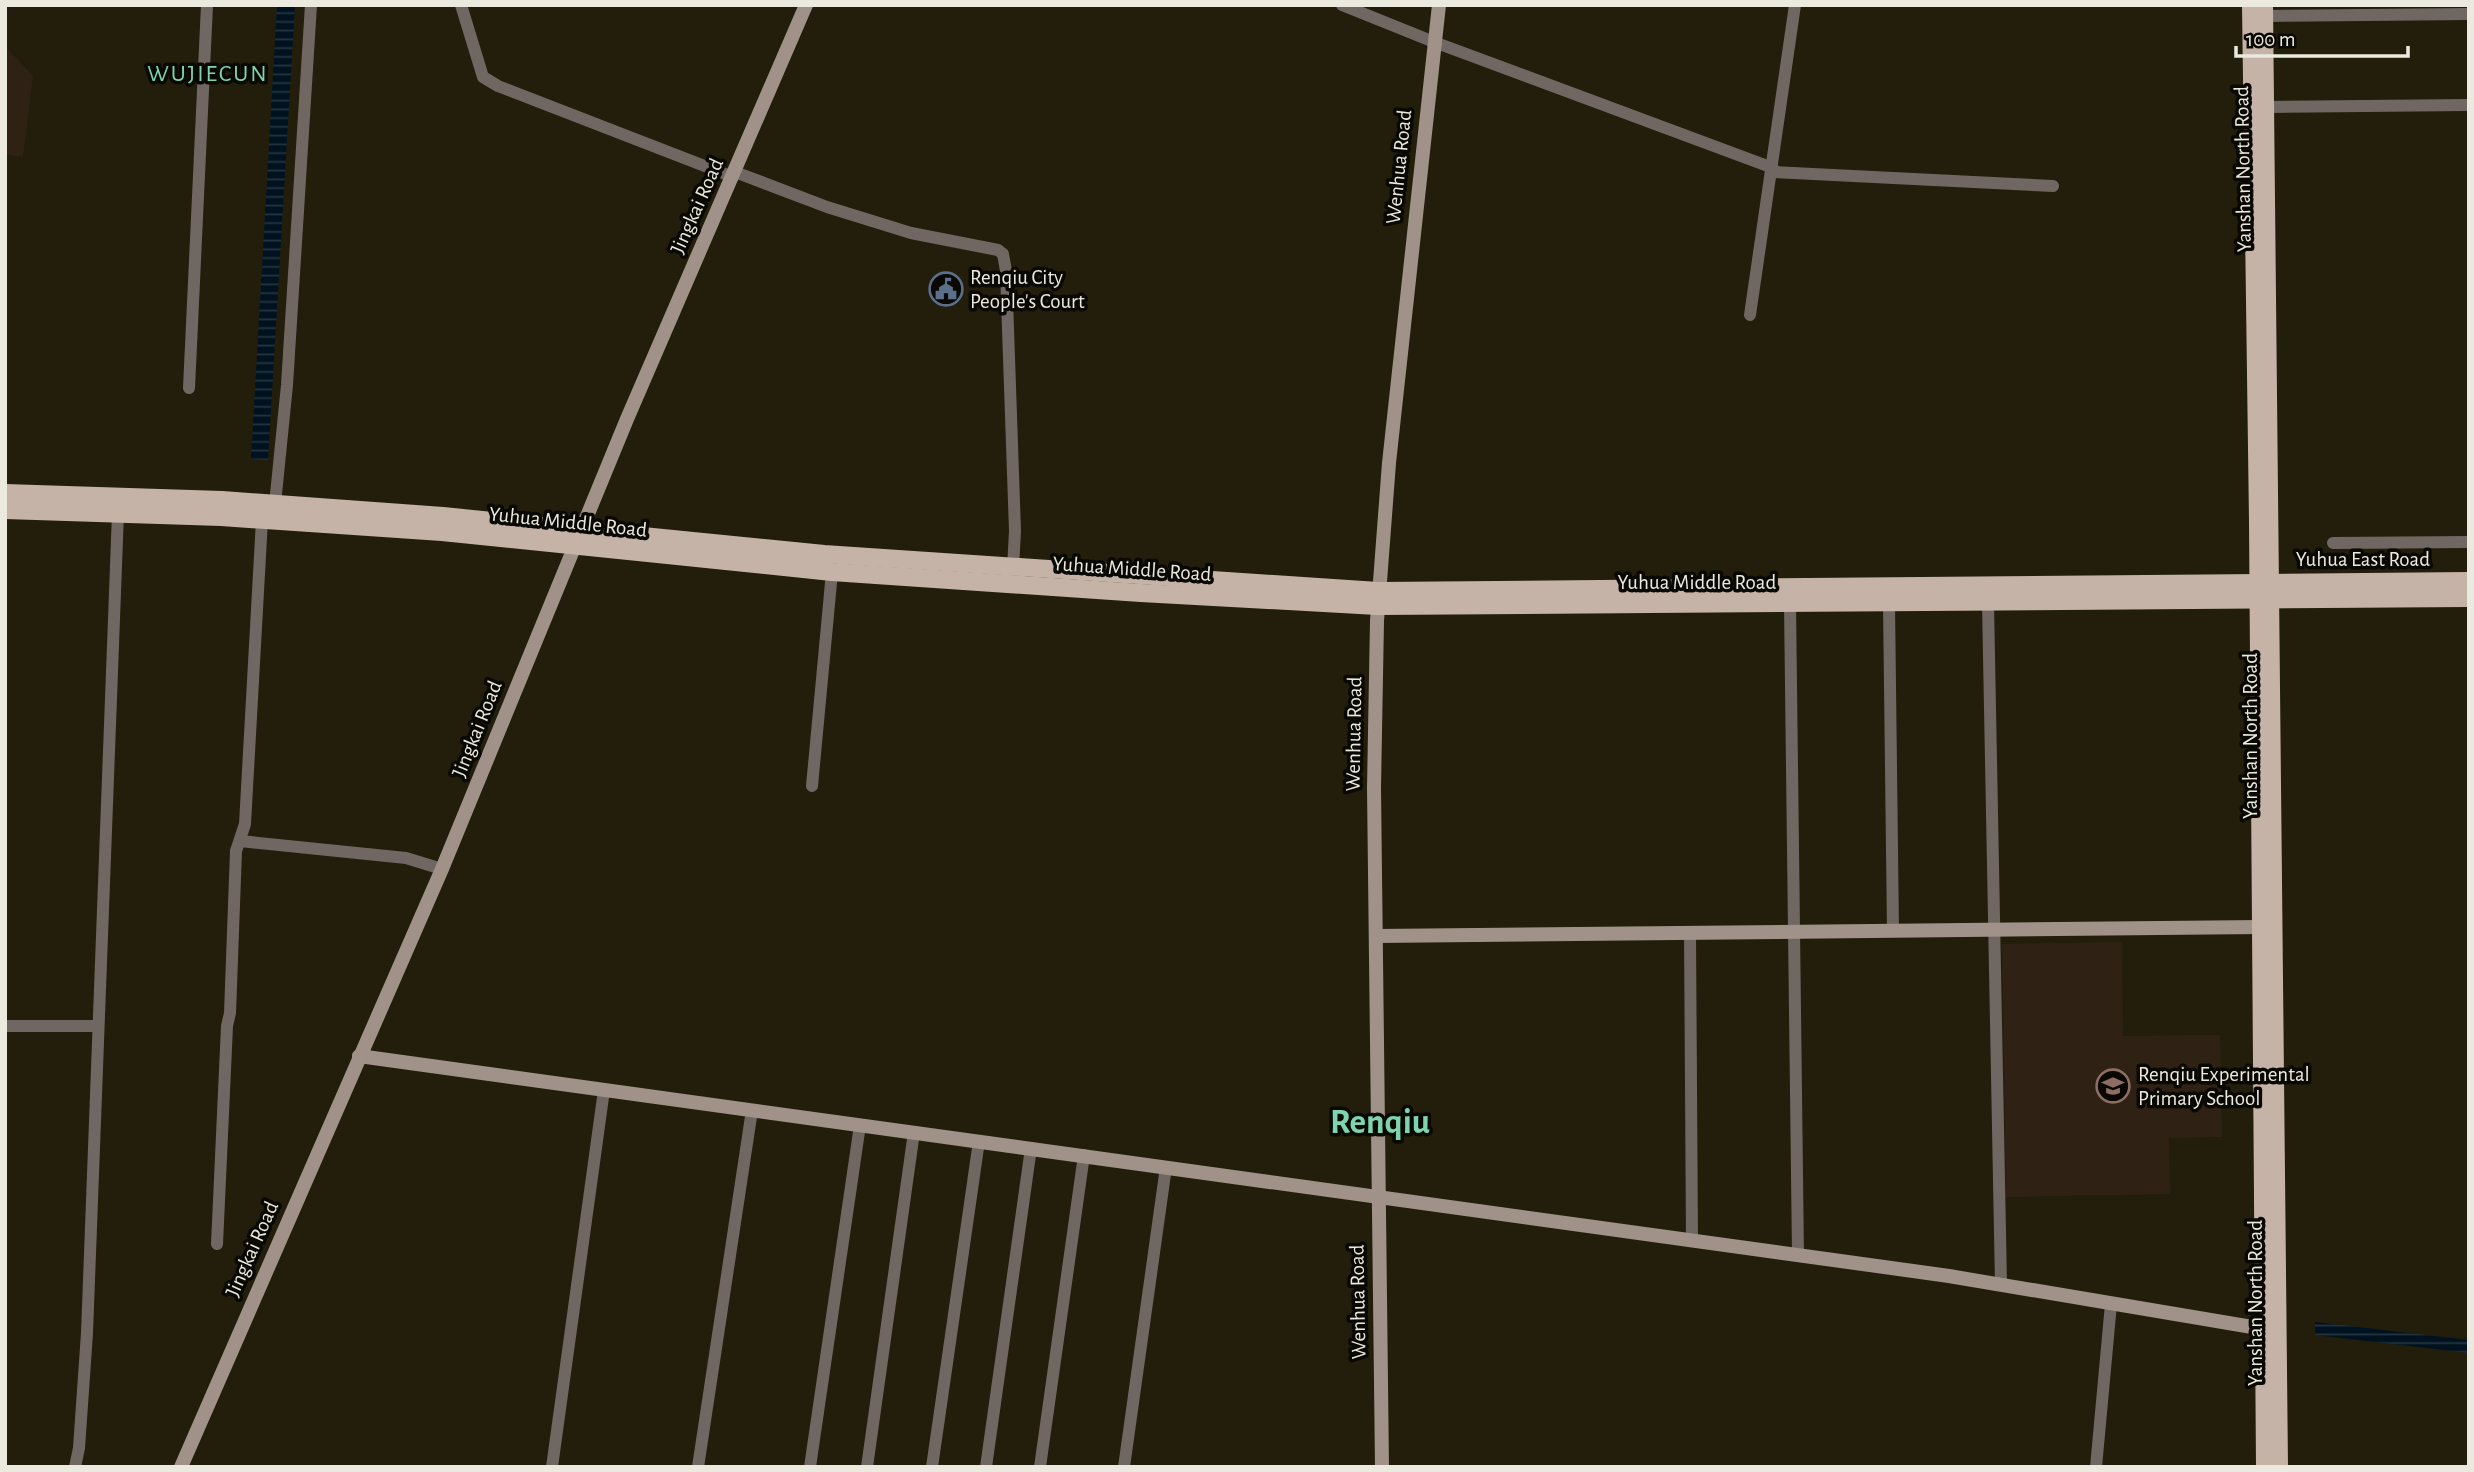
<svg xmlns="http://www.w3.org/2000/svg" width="2474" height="1472" viewBox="0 0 2474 1472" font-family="'Alegreya Sans',sans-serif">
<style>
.education{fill:#2f2215}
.water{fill:url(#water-rules)}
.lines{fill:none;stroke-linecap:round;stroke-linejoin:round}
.street{stroke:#706762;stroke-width:12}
.secondary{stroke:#a09288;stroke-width:14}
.primary{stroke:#c6b3a7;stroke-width:18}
.labels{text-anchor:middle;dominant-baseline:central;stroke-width:7;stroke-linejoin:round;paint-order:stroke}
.street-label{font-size:21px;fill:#eceade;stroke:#090803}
.poi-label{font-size:21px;fill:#eceade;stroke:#090803;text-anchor:start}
.quarter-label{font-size:24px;letter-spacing:2px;fill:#7ed4ae;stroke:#090803}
.town-label{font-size:35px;font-weight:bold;fill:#7ed4ae;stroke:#090803}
</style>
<defs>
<pattern id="water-rules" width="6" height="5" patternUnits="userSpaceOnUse" patternTransform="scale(1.75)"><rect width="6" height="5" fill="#00121f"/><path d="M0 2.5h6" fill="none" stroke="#25353f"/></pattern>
</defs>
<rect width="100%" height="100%" fill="#221e0b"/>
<!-- education -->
<g class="education">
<path d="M5,46L33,76L23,157L5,154Z"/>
<path d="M2122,942L2123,1036L2220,1035L2222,1137L2169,1138L2170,1194L2006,1197L2002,944Z"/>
</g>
<!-- water -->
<g class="water">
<path d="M277,5H295L268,460L251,459Z"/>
<path d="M2315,1322L2469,1340V1353L2315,1335Z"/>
</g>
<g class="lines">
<!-- street -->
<g class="street">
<path d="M461,5L483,77L498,86L733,177"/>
<path d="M1342,5L1434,42L1773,168"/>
<path d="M2264,16L2469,14"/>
<path d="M2265,107L2469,105"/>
<path d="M735,172L827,207L911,233L998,250L1003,254L1006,271L1015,531L1013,568"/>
<path d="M1773,172L2053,186"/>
<path d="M1750,315L1795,5"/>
<path d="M189,388L207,5"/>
<path d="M275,504L287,385L311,5"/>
<path d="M2333,543L2469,542"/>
<path d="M1988,603L2001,1285"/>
<path d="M1790,604L1798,1255"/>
<path d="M1889,604L1893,931"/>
<path d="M812,786L832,572"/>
<path d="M240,841L406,858L442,869"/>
<path d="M1690,933L1692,1240"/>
<path d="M5,1026H98"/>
<path d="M217,1244L227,1026L230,1013L236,851L245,824L262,520"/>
<path d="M75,1467L79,1448L87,1333L118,513"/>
<path d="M552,1467L604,1090"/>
<path d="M698,1467L752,1110"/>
<path d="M810,1467L860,1125"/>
<path d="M867,1467L914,1132"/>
<path d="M932,1467L979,1141"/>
<path d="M986,1467L1031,1148"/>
<path d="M1040,1467L1084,1155"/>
<path d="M1124,1467L1166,1167"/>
<path d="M2096,1467L2111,1304"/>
</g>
<!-- secondary -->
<g class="secondary">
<path d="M1376,936L2261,927"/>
<path d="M359,1056L1949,1276L2264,1329"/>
<path d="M181,1467L442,869L627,419L806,5"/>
<path d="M1382,1467L1374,788L1377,621L1389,463L1439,5"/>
</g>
<!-- primary -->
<g class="primary">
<path d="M2251,5L2258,522L2265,1467"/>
<path d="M2264,5L2279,1467"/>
<path d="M5,493L222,500L443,516L824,554L1378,591L2469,581"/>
<path d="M5,510L221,517L442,532L832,572L1141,593L1377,606L2469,598"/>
</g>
</g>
<!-- icons -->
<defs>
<symbol id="civic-ring" viewBox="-11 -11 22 22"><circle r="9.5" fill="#090803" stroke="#5c6f8a" stroke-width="1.5"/><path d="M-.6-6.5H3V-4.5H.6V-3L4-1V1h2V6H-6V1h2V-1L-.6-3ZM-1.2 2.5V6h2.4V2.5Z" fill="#5c6f8a"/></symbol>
<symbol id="school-ring" viewBox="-11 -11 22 22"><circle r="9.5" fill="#090803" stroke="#8d6e63" stroke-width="1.5"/><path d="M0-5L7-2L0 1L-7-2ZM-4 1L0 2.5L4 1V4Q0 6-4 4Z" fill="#8d6e63"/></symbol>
</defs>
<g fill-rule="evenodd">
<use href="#civic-ring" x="927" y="270" width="38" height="38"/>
<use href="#school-ring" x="2094" y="1067" width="38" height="38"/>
</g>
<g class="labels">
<!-- street labels -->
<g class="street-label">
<text transform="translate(1399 167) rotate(-84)">Wenhua Road</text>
<text transform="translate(2243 169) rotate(-91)">Yanshan North Road</text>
<text transform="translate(697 206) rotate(-66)">Jingkai Road</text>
<text transform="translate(568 522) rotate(6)">Yuhua Middle Road</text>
<text x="2363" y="559">Yuhua East Road</text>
<text transform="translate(1132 569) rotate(4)">Yuhua Middle Road</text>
<text x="1697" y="582">Yuhua Middle Road</text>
<text transform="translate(477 729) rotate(-68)">Jingkai Road</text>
<text transform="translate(1354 734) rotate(-89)">Wenhua Road</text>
<text transform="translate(2250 736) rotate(-90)">Yanshan North Road</text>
<text transform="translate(252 1249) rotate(-66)">Jingkai Road</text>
<text transform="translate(1358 1302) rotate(-91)">Wenhua Road</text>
<text transform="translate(2255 1303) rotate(-90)">Yanshan North Road</text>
</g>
<!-- poi labels -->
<g class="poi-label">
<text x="970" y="277">Renqiu City<tspan x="970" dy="24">People's Court</tspan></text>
<text x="2138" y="1074">Renqiu Experimental<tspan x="2138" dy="24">Primary School</tspan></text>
</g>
<!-- quarter labels -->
<g class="quarter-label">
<text x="208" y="74">WUJIECUN</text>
</g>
<!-- town labels -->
<g class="town-label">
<text x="1380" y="1122">Renqiu</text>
</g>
</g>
<!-- border -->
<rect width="2474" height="1472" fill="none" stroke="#eceade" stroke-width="14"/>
<!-- scale -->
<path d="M2236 46v10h172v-10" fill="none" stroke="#eceade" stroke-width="3.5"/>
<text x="2246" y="46" font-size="21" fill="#eceade" stroke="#090803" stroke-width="5" paint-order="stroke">100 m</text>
</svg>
